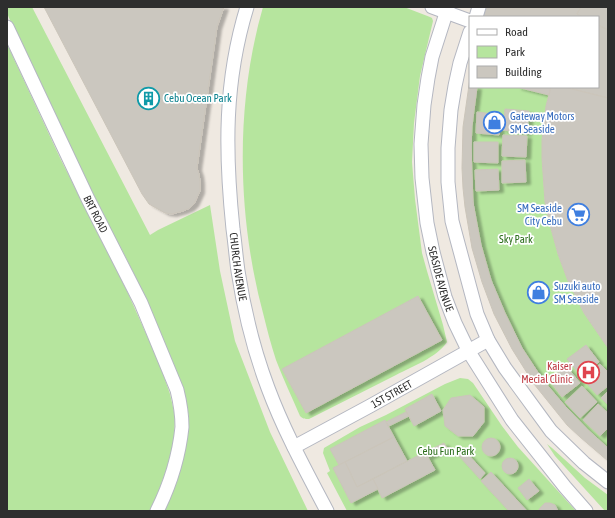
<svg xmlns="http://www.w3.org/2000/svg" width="615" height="518" viewBox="0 0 615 518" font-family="'Asap Condensed',sans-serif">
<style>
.green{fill:#b6e59e}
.building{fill:#cbc7bf;stroke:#cbc5ba;filter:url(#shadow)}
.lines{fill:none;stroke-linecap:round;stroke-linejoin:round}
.minor-casing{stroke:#b4b7c1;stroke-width:15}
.minor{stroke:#fff;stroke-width:13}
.labels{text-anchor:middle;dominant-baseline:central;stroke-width:3.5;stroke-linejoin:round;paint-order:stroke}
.culture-label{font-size:11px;fill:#0d838f;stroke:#fff;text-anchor:start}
.shop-label{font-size:11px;fill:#366cbe;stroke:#fff;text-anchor:start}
.street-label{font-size:11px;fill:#2e2e2e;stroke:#fff}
.park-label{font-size:11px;fill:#2c6e1b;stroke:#fff}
.health-label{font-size:11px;fill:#be3a42;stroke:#fff;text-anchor:end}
</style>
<defs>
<filter id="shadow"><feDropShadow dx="4.5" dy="2.5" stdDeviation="1" flood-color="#0004"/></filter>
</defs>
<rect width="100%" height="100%" fill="#efe9e1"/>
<!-- green -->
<g class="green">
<path d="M7,7H32L150,235L158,230L210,205L220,271L235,341L270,432L308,511H163L186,440L189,418L186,400L142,290L126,258L70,150L20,44L7,13Z"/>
<path d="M263,7H404L430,17L432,18L433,21L420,76L414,123L412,162L415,199L422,253L427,271L443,325L447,342C436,358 413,366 396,375C367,390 338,404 309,419C305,419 303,419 300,416C292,397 283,379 276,360C271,345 267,329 263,313C237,216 235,104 263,7Z"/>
<path d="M7,44L61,160L127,291L160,365L170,394L175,416L174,440L167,468L156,498L150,511H7Z"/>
<path d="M477,87H517L549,95L546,107L542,140V158L545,202L550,225L558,254L568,281L584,313L608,348V448C585,427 562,405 544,380C505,330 482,267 474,205C472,194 473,182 472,171C472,156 471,141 472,126C473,113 476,100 477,87Z"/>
<path d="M460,378L468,379L473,383L502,426L518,447L576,511H347L327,473L330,471L323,453L324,448L360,427L386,415L445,384Z"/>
<path d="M547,444L552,448L585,478L608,495V511H605L555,456Z"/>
</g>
<!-- building -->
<g class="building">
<path d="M44,7H224L217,27L197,168L199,174L200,181V191L194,204L190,208L183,211L172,214L165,213L149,204L142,194Z"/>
<path d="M482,7H581L577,14L583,17H478Z"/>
<path d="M581,7H608V30L598,25V17H583L577,14Z"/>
<path d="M598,25L608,30V98L564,87H598Z"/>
<path d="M470,78V87H477L472,126L471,147L473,203L481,245L491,280L505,313L522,348L543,380L565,406L588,430L608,448V461L580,437L567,425L534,384L512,349L494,314L482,282L472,248L465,207L463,188L462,168L463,127Z"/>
<path d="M517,87H551L549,95Z"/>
<path d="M551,87H564L608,98V348L584,313L568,281L558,254L550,225L545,202L542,158V140L546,106Z"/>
<path d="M505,109L529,111L527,133L503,130Z"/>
<path d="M477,112L501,115L499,135L476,133Z"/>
<path d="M503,135L527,136L526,157L502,156Z"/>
<path d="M474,142H498V163L474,162Z"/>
<path d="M525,160L526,182L502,183V161Z"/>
<path d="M498,169L499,190L476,191L475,170Z"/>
<path d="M418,296L442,340L306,413L282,369Z"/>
<path d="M586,345L599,362L581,376L567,359Z"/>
<path d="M600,364L608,372V386L597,395L583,379Z"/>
<path d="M566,366L580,383L562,397L549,380Z"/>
<path d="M582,386L597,402L580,418L565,402Z"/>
<path d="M608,391V405L601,398Z"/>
<path d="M432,394L441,411L414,426L405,409Z"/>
<path d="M470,395L484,407V422L473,436H458L445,426L443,410L451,398Z"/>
<path d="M598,404L608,413V428L600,436L583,420Z"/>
<path d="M406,412L409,416L389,426L386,422Z"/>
<path d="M385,420L394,437L339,465L330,449Z"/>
<path d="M394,437L407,461L357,487L345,462Z"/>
<circle cx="491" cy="447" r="9"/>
<path d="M444,443L447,448L428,457L425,452Z"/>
<path d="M458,446L462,450L457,454L454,450Z"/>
<path d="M465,451L485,473L480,479L459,456Z"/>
<path d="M425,452L435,470L382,498L373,479Z"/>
<circle cx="510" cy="466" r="8"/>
<path d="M345,462L357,487L373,479L378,489L351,503L333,468Z"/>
<path d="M491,472L527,511H509L481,481Z"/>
<path d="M529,479L539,491L527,500L518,488Z"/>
<path d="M545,503H550L555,505L558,511H538L541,507Z"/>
</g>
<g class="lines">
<defs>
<g id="minor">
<path id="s1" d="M247,7C224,82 225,152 233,229C235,243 236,257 238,271C244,310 254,351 268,388C284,431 306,471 327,511"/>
<path d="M432,7L470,21"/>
<path id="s2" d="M448,7L432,57L428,78L424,105L421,144L422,178L427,223L433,252L445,297L455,323L469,352L512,420L565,487L586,511"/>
<path d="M476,17L479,7"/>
<path id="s3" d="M7,27L88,199L141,303L177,390C180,402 182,415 182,427C179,456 170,485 157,511"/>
<path d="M470,32L460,63L455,86L451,110L448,148V182L452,221L477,314L488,340L505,368L551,431L584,463L608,482"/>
<path id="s4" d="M294,447L370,406L488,340"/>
</g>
</defs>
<!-- minor casing -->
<use href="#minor" class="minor-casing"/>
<!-- minor -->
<use href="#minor" class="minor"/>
</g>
<!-- icons -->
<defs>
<symbol id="building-ring" viewBox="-11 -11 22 22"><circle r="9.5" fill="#fff" stroke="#0f9aa8" stroke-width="1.5"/><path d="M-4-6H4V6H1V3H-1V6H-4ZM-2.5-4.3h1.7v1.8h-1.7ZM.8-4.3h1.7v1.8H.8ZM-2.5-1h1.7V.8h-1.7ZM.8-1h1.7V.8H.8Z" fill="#0f9aa8"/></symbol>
<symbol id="shop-ring" viewBox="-11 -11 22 22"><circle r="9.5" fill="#fff" stroke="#3f7fe0" stroke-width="1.5"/><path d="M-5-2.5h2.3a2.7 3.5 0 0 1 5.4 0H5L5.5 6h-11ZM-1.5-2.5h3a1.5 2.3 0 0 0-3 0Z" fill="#3f7fe0"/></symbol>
<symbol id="supermarket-ring" viewBox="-11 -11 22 22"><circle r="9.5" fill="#fff" stroke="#3f7fe0" stroke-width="1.5"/><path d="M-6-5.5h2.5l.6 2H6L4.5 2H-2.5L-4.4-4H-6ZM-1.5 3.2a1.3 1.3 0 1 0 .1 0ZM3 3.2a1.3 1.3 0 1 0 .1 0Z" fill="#3f7fe0"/></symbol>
<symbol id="hospital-ring" viewBox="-11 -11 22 22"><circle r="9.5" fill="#fff" stroke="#e0444e" stroke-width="1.5"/><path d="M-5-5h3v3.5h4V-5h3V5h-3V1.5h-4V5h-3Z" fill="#e0444e"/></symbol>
</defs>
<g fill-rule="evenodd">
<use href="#building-ring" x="136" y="86" width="25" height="25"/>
<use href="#shop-ring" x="482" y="110" width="25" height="25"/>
<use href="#supermarket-ring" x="566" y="202" width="25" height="25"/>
<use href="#shop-ring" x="526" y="280" width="25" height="25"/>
<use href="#hospital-ring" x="576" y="360" width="25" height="25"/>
</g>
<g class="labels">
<!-- culture labels -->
<g class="culture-label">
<text x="164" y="98">Cebu Ocean Park</text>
</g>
<!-- shop labels -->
<g class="shop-label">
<text x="510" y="116">Gateway Motors<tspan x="510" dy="13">SM Seaside</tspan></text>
<text x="562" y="208" text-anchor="end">SM Seaside<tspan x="562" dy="13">City Cebu</tspan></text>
<text x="554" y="286">Suzuki auto<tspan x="554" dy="13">SM Seaside</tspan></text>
</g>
<!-- street labels -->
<g class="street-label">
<text stroke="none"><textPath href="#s3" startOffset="207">BRT ROAD</textPath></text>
<text stroke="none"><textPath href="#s1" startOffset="262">CHURCH AVENUE</textPath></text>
<text stroke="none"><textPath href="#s2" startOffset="277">SEASIDE AVENUE</textPath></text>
<text stroke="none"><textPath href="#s4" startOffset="111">1ST STREET</textPath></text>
</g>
<!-- park labels -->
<g class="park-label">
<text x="516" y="239">Sky Park</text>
<text x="446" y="451">Cebu Fun Park</text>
</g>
<!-- health labels -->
<g class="health-label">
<text x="572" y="366">Kaiser<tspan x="572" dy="13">Mecial Clinic</tspan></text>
</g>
</g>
<!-- border -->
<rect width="615" height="518" fill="none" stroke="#2e2e2e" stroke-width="16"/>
<!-- legend -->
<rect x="469" y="16" width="130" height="72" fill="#ffffff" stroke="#ababab"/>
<rect x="477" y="29" width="20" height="6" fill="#ffffff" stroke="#ababab"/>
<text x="505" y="36" font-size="12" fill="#2e2e2e">Road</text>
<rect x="477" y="46" width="20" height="12" fill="#b6e59e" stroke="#ababab"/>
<text x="505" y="56" font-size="12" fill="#2e2e2e">Park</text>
<rect x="477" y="66" width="20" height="12" fill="#cbc7bf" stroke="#ababab"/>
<text x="505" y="76" font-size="12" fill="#2e2e2e">Building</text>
</svg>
